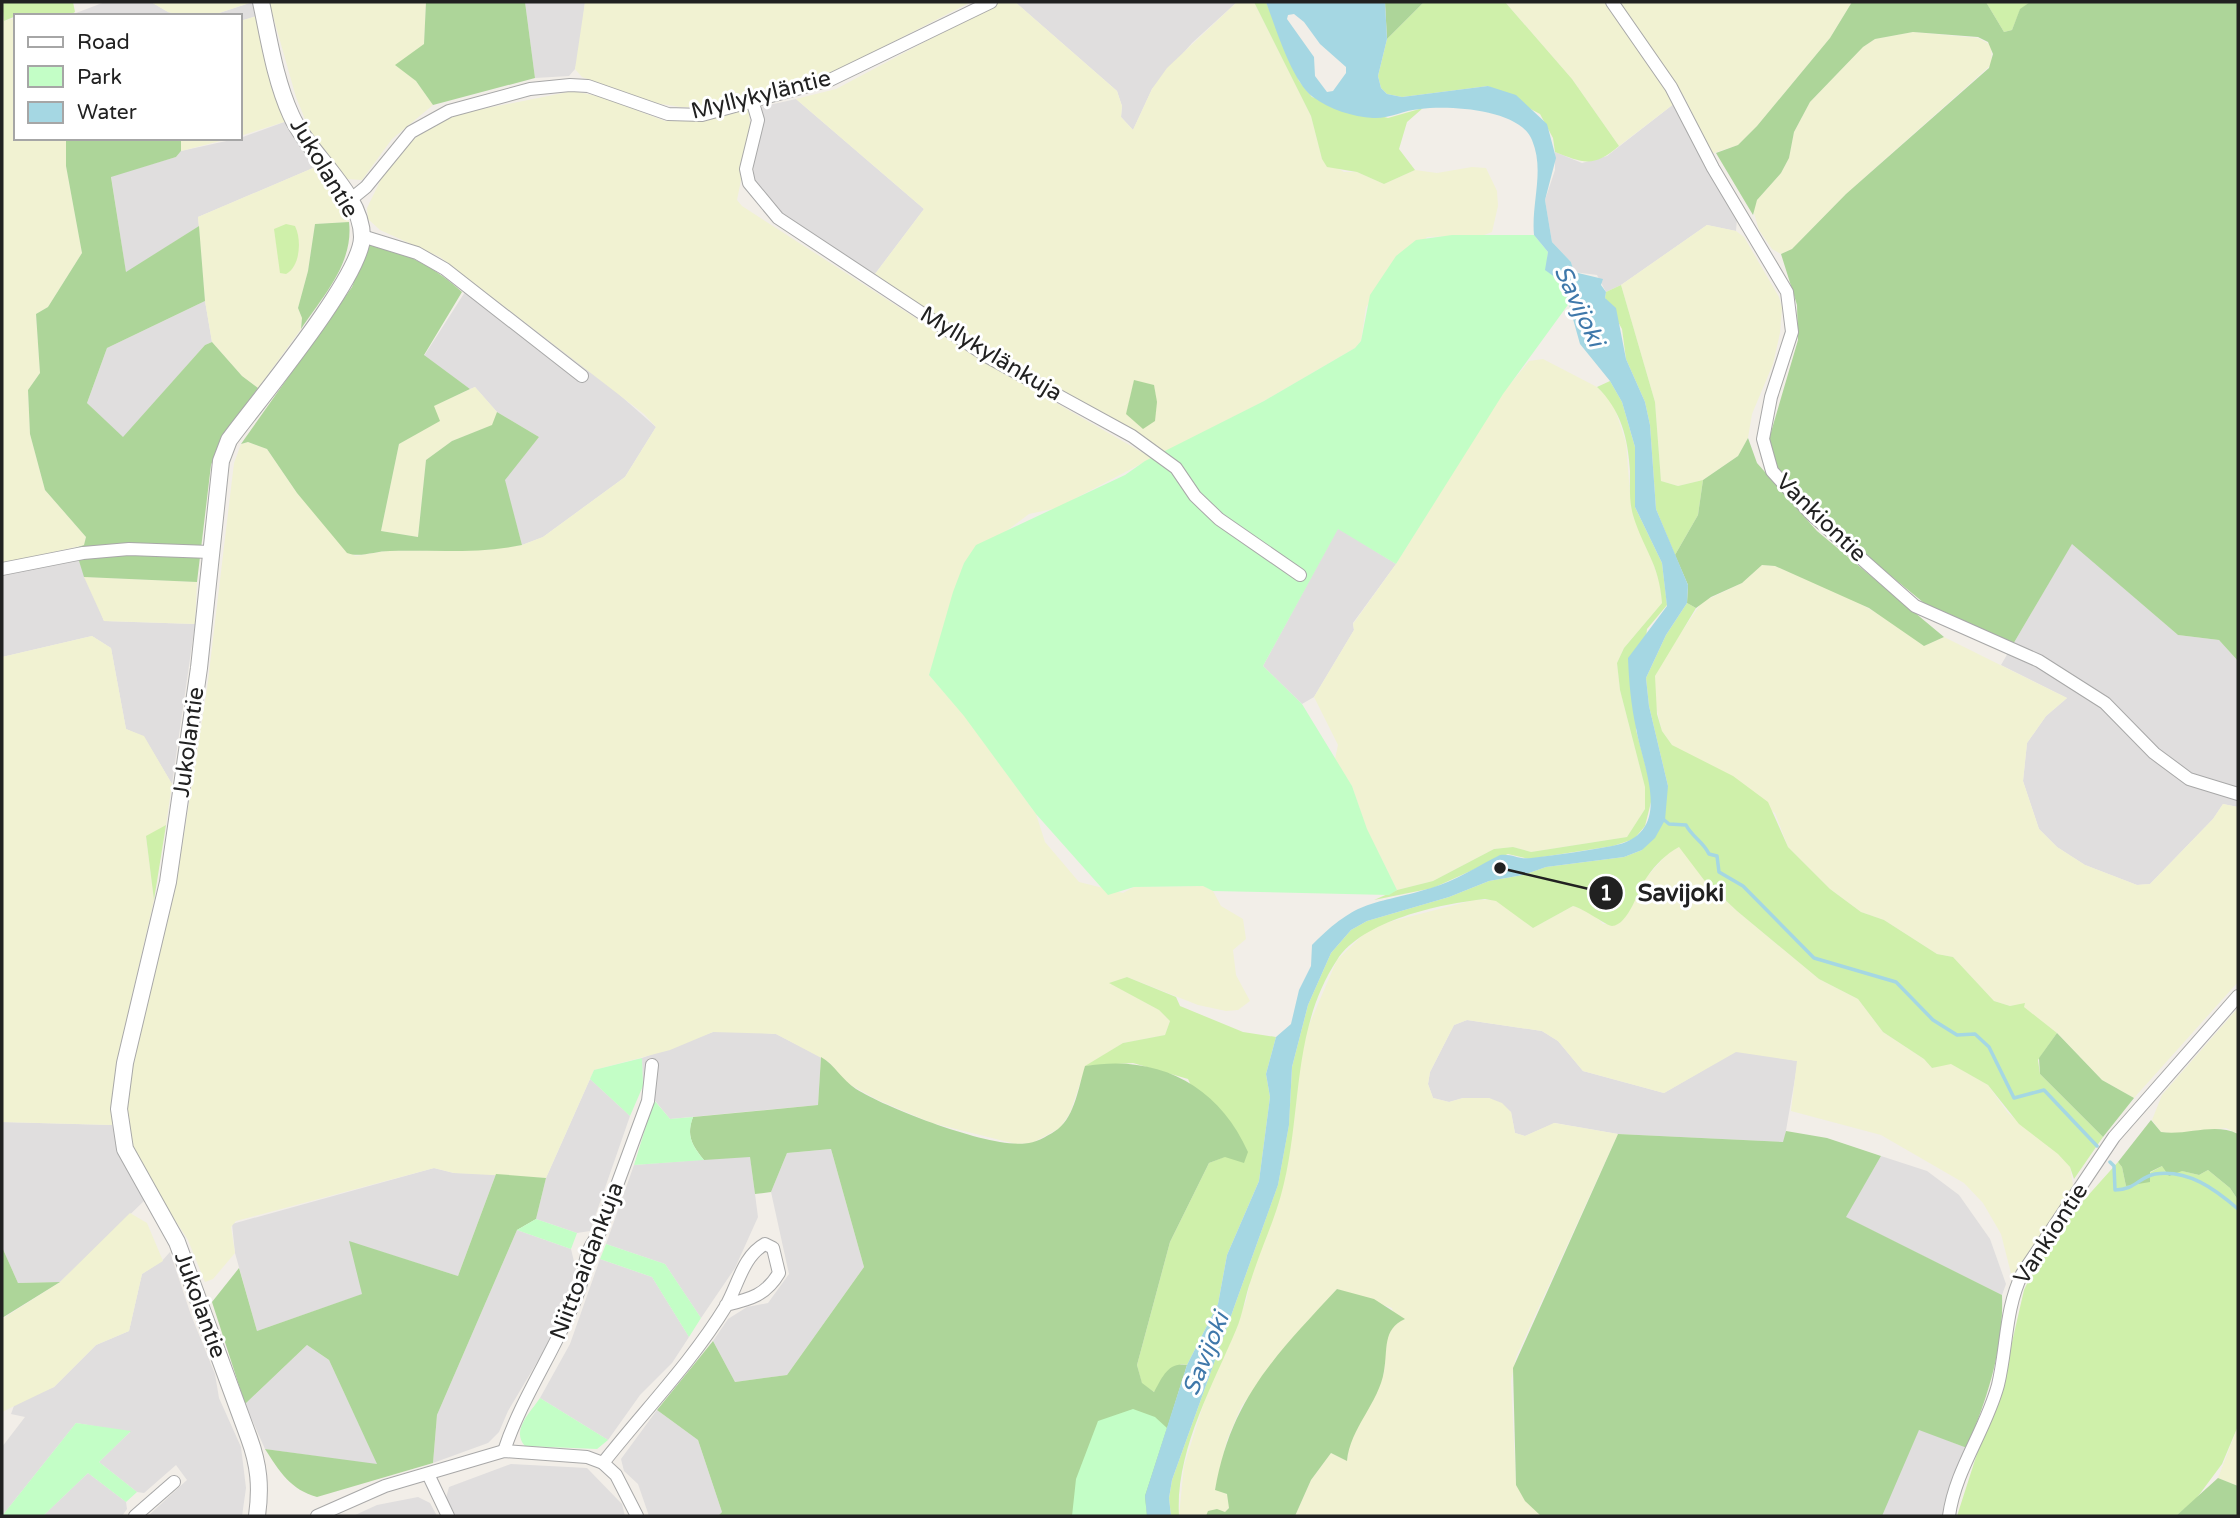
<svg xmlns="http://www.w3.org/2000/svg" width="2240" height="1518" viewBox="0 0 2240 1518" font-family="'Varela Round',sans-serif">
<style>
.residential{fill:#e0dede}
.farmland{fill:#f1f2d2}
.grass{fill:#cff0aa}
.forest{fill:#add599}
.park{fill:#c3fec6}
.water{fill:#a5d7e3;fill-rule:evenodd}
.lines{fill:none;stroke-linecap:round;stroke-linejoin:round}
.stream{stroke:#a5d7e3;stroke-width:3.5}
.minor-casing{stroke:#a8a8a8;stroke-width:14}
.tertiary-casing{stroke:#a8a8a8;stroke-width:18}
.minor{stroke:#fff;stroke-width:12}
.tertiary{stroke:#fff;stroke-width:16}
.labels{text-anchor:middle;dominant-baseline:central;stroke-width:6;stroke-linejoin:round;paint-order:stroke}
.street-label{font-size:23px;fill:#212121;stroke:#fff}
.water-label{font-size:24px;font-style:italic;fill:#3f78aa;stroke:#fff}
.leader{fill:none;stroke:#212121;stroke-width:2.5}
.callout-dot{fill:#212121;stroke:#fff;stroke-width:2.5}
.mark-label{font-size:21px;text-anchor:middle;font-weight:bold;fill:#fff}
.callout-label{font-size:24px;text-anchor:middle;font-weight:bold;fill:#212121;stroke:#fff;stroke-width:6;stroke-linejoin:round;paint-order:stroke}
</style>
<rect width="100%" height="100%" fill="#f2eee8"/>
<!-- residential -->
<g class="residential">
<path d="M105,2H151L168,12L184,16H68Z"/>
<path d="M253,2L257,16L240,21V16H210Z"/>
<path d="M525,2H585L579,54L575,69L569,76L535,78Z"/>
<path d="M1015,2H1237L1192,43L1152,89L1133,130L1121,117L1122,106L1117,91Z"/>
<path d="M796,99L924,209L875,274L794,224L771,205L754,182L753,159L763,129L760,107Z"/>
<path d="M1675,103L1737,218L1736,231L1707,225L1621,285L1606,292L1597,275L1574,272L1571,262L1552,242L1545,200L1555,170V152L1582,163L1607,156Z"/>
<path d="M287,121L313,168L198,217L199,226L126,273L111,176L176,157L181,151L240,138Z"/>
<path d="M472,281L613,389L656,427L625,477L543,537L522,545L504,480L539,437L497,412L475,387L470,389L424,356Z"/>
<path d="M205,301L212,342L205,345L123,438L87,403L107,348Z"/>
<path d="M1338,528L1396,564L1353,623L1354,630L1314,697L1302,704L1263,666Z"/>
<path d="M2072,543L2178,635L2219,640L2238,661V807L2223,804L2213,819L2150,884L2137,885L2085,865L2057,847L2039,829L2023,781L2027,743L2046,716L2067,698L2001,665Z"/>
<path d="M75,548L104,621L195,624L172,784L144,737L126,729L111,648L92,636L2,657V564Z"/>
<path d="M1467,1020L1542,1031L1558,1041L1583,1071L1664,1093L1736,1051L1798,1061L1784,1142L1618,1134L1555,1123L1525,1136L1515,1133L1511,1112L1489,1098H1463L1449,1102L1433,1098L1428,1084L1430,1072L1454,1025Z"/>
<path d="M740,1031L776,1034L821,1057L818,1105L670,1119L643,1086L642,1058L713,1032Z"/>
<path d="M590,1079L630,1116L590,1231L577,1233L536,1219L546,1178Z"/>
<path d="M2,1122L112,1125L122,1156L145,1200L60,1282L18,1283L2,1247Z"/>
<path d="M831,1149L864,1267L787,1375L735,1382L713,1341L728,1319L747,1307L768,1303L789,1274L771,1192L787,1153Z"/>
<path d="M750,1156L758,1217L735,1268L701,1318L665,1264L606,1244L634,1165Z"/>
<path d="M1881,1156L1927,1171L1959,1195L1990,1239L2006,1284L2002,1295L1845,1217Z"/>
<path d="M434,1168L454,1173L496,1174L458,1276L350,1242L363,1294L257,1331L235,1253L232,1224Z"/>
<path d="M517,1230L571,1249L576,1270L552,1337L508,1411L499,1432L488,1443L433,1463L437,1415Z"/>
<path d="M170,1252L191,1315L215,1374L219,1398L241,1447L246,1488L242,1516H148L187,1480L176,1465L144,1493L137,1492L99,1462L130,1432L76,1423L2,1516V1447L25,1417L11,1414L15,1403L54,1387L96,1345L129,1331L142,1274L162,1261Z"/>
<path d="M600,1259L652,1277L689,1337L672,1363L640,1395L608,1440L540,1398L570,1344Z"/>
<path d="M307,1345L329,1360L378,1465L265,1449L245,1404Z"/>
<path d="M657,1410L698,1440L722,1512L718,1516H649L638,1484L624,1471L621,1459Z"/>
<path d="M1919,1429L1967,1448L1942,1516H1881Z"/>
<path d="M511,1464L587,1468L622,1504L625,1516H456L446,1498L449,1487Z"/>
<path d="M88,1473L126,1502L127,1509L122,1516H43Z"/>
<path d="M418,1497L430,1503L437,1516H353L377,1505Z"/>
</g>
<!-- farmland -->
<g class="farmland">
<path d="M151,2H252L210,16H184L168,12Z"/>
<path d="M269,2H426L424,44L402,69L416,81L433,105L392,139L362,180L347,179L309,129L296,97Z"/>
<path d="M585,2H971L828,75L805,78L707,107H681L655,103L582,77L575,69Z"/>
<path d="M1000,2H1015L1117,91L1122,106L1121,117L1133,130L1152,89L1167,68L1237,2H1254L1311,116L1322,159L1344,172H1357L1384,184L1415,170L1437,173L1472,167L1486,168L1497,191L1498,206L1492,232L1484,235L1427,237L1366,307L1361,341L1355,348L1264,401L1165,452L925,308L875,274L924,209L796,99L836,89Z"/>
<path d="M1505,2H1604L1675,103L1619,146L1572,79Z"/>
<path d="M1618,2H1852L1830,38L1757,126L1738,145L1711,154L1685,98Z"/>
<path d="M2,14L4,21L16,18V138H66V166L82,253L48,307L36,314L40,373L28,390L30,434L45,490L86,537L84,545L2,564Z"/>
<path d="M257,16L287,121L240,136V21Z"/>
<path d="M1913,32L1978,38L1991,45L1992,64L1846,194L1792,249L1781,254L1772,249L1759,230L1753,210L1757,200L1781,173L1789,158L1794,132L1810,102L1863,47L1875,39Z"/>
<path d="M573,91L602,97L665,121H706L748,107L751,131L737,200L742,206L976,357L1152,458L1057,508L1029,514L964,563L929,675L964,715L1036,814L1045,842L1079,882L1123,893L1134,887L1204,886L1213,891L1221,906L1243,919L1246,939L1233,950L1236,975L1250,1001L1238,1010L1226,1011L1198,1005L1127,977L1110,983L1159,1010L1170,1021L1165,1035L1123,1043L1086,1066L1070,1113L1060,1128L1032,1143L1016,1144L932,1123L878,1100L845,1082L829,1062L776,1034L713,1032L670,1050L594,1070L546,1178L454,1173L434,1168L236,1221L231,1227L235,1253L213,1279L205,1282L188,1240L146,1176L129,1136L124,1101L178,872L207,689L234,463L241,444L248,442L267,449L297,493L355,556L386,551L485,550L522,545L543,537L625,477L656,427L644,414L440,257L380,230L368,219L367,208L384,173L409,143L434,124L462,113Z"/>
<path d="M181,138H232L181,151Z"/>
<path d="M313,168L342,203L349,222L315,224L308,271L298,308L302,318L301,329L258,388L242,376L212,342L205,301L198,217Z"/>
<path d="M1707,225L1736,231L1744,237L1779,297L1782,308L1780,333L1773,364L1752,414L1748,438L1738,456L1703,480L1678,486L1661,481L1655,402L1621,285Z"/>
<path d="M1543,359L1597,387L1613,403L1626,443L1630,494L1660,584L1662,603L1624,648L1617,663L1620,690L1645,787V809L1627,837L1531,852L1513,847L1494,849L1433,881L1397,890L1367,830L1352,786L1335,759L1338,745L1314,697L1354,630L1353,624L1396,564L1502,394L1529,361Z"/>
<path d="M475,387L497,412L493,425L452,441L426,460L418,537L381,531L399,444L439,421L433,406Z"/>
<path d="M1762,565L1775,566L1850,598L1889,620L1924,646L1944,637L2067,698L2046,716L2027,743L2023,781L2039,829L2057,847L2085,865L2137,885L2150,884L2213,819L2223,804L2238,807V982L2134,1098L2102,1080L2057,1033L2023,1007L2025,1004L2010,1006L1994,1001L1953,957L1937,954L1884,920L1861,912L1830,889L1788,847L1775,813L1672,745L1662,731L1654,698L1655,676L1665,656L1702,602L1742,583Z"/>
<path d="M84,577L197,582L195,624L104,621Z"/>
<path d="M92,636L111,648L126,729L144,736L172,784L166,825L146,837L154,900L116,1066L112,1125L2,1122V657Z"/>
<path d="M1679,847L1684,850L1704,880L1737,911L1819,979L1858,999L1883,1032L1924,1059L1932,1068L1950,1063L1988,1085L2008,1113L2058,1153L2070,1167L2075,1196L2015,1289L2001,1234L1983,1203L1964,1183L1881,1135L1791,1111L1797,1061L1736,1052L1664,1093L1583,1071L1558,1041L1542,1031L1467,1020L1454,1025L1430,1072L1428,1084L1433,1098L1449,1102L1463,1098H1489L1502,1103L1511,1112L1515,1133L1525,1136L1554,1123L1618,1134L1516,1357L1511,1381L1516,1485L1541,1516H1295L1311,1480L1331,1453L1347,1461L1349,1445L1384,1373L1386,1339L1395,1323L1392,1308L1337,1289L1286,1345L1241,1407L1227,1440L1215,1489L1227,1494L1230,1499L1229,1508L1225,1512L1209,1511L1206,1516H1179L1184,1466L1206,1396L1246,1301L1306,1032L1337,960L1365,933L1385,923L1474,900H1496L1533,928L1573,906L1594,914L1603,924L1620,923L1645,879L1668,853Z"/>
<path d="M2238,1008V1134L2226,1128L2177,1134L2161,1132L2152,1120L2162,1095Z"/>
<path d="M130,1213L147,1223L163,1261L142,1274L129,1331L96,1345L54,1387L2,1412V1319L60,1282Z"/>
<path d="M2238,1426V1486L2218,1478Z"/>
</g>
<!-- grass -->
<g class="grass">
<path d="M2,2H73L75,12L68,16H16L4,21Z"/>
<path d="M1254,2H1266L1299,81L1312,97L1388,118L1423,108L1407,122L1399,149L1415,170L1384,184L1357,172L1327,167L1322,159L1311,116Z"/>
<path d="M1424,2H1505L1572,79L1619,146C1594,168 1583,163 1555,152L1553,138L1540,114L1488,86L1402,97L1387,94L1381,88L1378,76L1387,39Z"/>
<path d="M1986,2H2030L2020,10L2012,30L2004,32Z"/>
<path d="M286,224L295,226C302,240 300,267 286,274L280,273L274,229Z"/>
<path d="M1621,285L1655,402L1661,481L1678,486L1703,480L1698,515L1675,555L1656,509L1650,425L1645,402L1626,359L1622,329L1605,298L1606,292Z"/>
<path d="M1610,381L1622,402L1635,447V507L1662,563L1667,605L1647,629L1636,730L1653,794L1645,826L1634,839L1613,846L1529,859L1508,854L1433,888L1374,900L1397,890L1433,881L1494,849L1513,847L1531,852L1627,837L1645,809V787L1620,690L1617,663L1624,648L1662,603C1659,562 1643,549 1633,515C1629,501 1630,486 1630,471C1628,438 1621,410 1597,387Z"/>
<path d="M1687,603L1696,608L1655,676L1657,714L1662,731L1672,745L1733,776L1768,802L1788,847L1830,889L1861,912L1884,920L1937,954L1953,957L1994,1001L2010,1006L2025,1003L2024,1007L2057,1033L2038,1060L2040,1074L2103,1137L2074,1179L2070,1167L2058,1154L2019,1124L1988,1085L1951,1064L1932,1068L1924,1059L1883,1032L1858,999L1819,979L1737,911L1704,880L1679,847C1666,854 1656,864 1647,877C1638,889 1629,925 1612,926C1607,926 1585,909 1573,906L1533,928L1496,901L1485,899C1440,904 1363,920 1337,960C1290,1031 1303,1117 1281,1195C1273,1224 1260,1251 1251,1280C1245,1296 1243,1314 1236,1330C1212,1387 1175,1452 1179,1516H1171L1169,1498L1172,1480L1278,1185L1289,1125L1292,1067L1308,1005L1331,953L1351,930L1367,921L1449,897L1489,881L1523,875L1546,867L1624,857L1642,850L1668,786L1649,706L1646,678L1666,635Z"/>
<path d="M166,825L154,900L146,836Z"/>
<path d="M1127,977L1176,997L1180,1006L1243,1032L1276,1037L1266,1074L1270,1097L1259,1181L1227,1255L1218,1304L1187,1365L1181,1364L1154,1392L1142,1384L1137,1365L1170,1242L1209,1163L1224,1157L1188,1079L1133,1063L1085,1066L1123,1043L1165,1035L1170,1021L1159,1010L1109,983Z"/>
<path d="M2118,1162L2122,1167L2126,1186L2162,1166L2199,1175L2208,1170L2230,1188L2238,1200V1426L2222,1464L2196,1499L2176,1516H1957L2010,1351L2024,1290L2035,1267L2075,1210Z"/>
</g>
<!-- forest -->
<g class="forest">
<path d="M426,2H525L535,78L433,105L416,81L395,65L424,44Z"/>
<path d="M1385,2H1424L1387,39Z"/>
<path d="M1852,2H1986L2004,32L2012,30L2020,9L2030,2H2238V661L2219,640L2178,635L2072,544L2012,646L1924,603L1874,562L1777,469L1769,439L1798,340L1797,305L1781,254L1792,249L1846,194L1989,68L1993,54L1988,42L1978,37L1913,32L1875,39L1863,47L1810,102L1794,132L1789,158L1781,173L1757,200L1753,215L1716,153L1738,145L1757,126L1830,38Z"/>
<path d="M66,138H181V151L176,157L111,177L126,272L199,226L205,301L107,348L87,403L123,437L205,345L212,342L242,376L258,388L222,437L211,465L197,582L84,577L75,548L84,545L86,537L45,490L30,434L28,390L40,373L36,314L48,307L82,253L66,166Z"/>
<path d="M349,222C354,263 323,296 301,329L302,318L298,308L308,271L315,224Z"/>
<path d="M369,242C408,255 431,264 462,292L424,355L470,389L434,406L440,421L399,444L381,531L418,537L426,460L452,441L492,425L497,412L539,437L505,480L522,545C479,554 434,550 390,551C375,551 360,558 347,553L297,493L267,449L248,442L241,444L352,287Z"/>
<path d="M1134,380L1154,385L1157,402L1155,421L1143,429L1126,414Z"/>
<path d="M1748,438L1757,463L1817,531L1944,637L1924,646L1869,608L1775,566L1762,565L1742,583L1711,597L1696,608L1687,603L1688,585L1675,555L1698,515L1703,480L1738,456Z"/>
<path d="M2057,1033L2102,1080L2134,1098L2103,1137L2040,1074L2039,1058Z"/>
<path d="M821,1057C835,1065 842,1080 856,1089C888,1109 994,1150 1029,1143C1038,1142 1051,1134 1058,1129C1075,1116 1079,1085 1085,1066C1157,1054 1218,1084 1248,1152L1244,1163L1225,1157L1209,1163L1170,1242L1137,1365L1142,1383L1154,1392C1162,1378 1168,1361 1187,1365L1146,1496L1147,1516H718L722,1512L698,1440L657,1410L713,1341L735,1382L787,1375L864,1267L831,1149L787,1153L771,1192L755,1194L750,1157L704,1160C692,1145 686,1136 693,1117L818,1105Z"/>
<path d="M2151,1120L2161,1132C2187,1136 2214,1122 2238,1134V1200L2230,1188L2208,1170L2199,1175L2182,1171L2169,1176L2162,1166L2150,1172V1182L2126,1186L2122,1167L2118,1162Z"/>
<path d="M1786,1131L1827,1138L1881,1156L1846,1217L2002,1295C2004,1349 1987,1398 1967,1448L1919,1430L1882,1516H1541L1525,1501L1516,1485L1513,1368L1618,1134L1783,1142Z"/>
<path d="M496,1174L546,1178L536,1219L517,1230L437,1415L433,1463L317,1497C291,1490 279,1471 265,1449L377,1464L329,1360L307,1345L245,1404L212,1302L239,1268L257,1331L362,1294L349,1241L458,1276Z"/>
<path d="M2,1247L18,1283L60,1282L2,1318Z"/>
<path d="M1337,1289L1374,1299L1405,1319C1382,1329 1388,1350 1384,1371C1379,1403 1350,1428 1347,1461L1331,1453L1311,1480L1295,1516H1206L1208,1511L1217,1509L1225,1512L1229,1508L1227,1494L1215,1490C1231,1398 1277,1354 1337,1289Z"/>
<path d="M2218,1478L2238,1486V1516H2176Z"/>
</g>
<!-- park -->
<g class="park">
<path d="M1452,235H1534L1548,252L1546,270L1563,283L1570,302L1503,394L1396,564L1338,529L1263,666L1302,704L1352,786L1367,829L1397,890L1389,895L1213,891L1203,886L1134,887L1108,895L1036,814L964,716L929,675L953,592L964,563L976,545L1125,475L1145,461L1264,401L1355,348L1361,341L1370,295L1396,256L1416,240Z"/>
<path d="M642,1058L643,1086L630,1116L590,1079L594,1070Z"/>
<path d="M654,1100L670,1119L693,1117C686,1136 692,1145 704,1160L634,1165Z"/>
<path d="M536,1219L577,1233L571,1249L517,1230Z"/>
<path d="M606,1244L665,1264L701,1318L689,1337L652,1277L600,1259Z"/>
<path d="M540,1398L608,1440L597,1449L525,1446C511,1430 530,1413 540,1398Z"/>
<path d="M1133,1409L1155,1417L1167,1428L1145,1496L1147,1516H1072L1076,1479L1098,1421Z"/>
<path d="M76,1423L131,1431L99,1462L137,1492L126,1502L88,1473L43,1516H2Z"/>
</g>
<!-- water -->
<path class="water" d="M1266,2H1385L1387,39L1378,76L1381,88L1387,94L1402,97L1488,86L1516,95L1547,124L1556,158L1545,200L1552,242L1571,262L1574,272L1603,279L1601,285L1606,292L1605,298L1616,308L1626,359L1645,402L1650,425L1656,509L1688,585L1687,603L1666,635L1646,678L1649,706L1668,786L1665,820L1655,838L1642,850L1624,857L1546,867L1523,875L1489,881L1449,897L1367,921L1351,930L1331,953L1308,1005L1292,1067L1289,1125L1278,1185L1172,1480L1169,1498L1171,1516H1147L1145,1496L1187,1365L1218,1304L1227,1255L1259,1181L1270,1097L1266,1074L1276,1037L1291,1024L1299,990L1311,966L1312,945C1360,897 1372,906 1431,888C1455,881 1478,866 1500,855C1511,853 1520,860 1531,858C1558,855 1585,851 1612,846C1676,834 1643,769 1636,728C1631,705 1629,682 1628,658L1667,606L1662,563L1635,507V447L1622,402L1610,381L1580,344L1563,283L1545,270L1548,252L1534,235C1531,203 1545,171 1532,140C1520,109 1449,105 1420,109C1404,110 1389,119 1373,118C1353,117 1329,109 1313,97C1292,82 1275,26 1266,2ZM1294,14L1304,22L1320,44L1346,67V73L1333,91L1327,92L1315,76L1314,57L1287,19L1288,15Z"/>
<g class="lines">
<!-- stream -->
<g class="stream">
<path d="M1663,819L1669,824L1686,825C1692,837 1703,841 1709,854L1717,856L1719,872L1743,886L1814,958L1896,982L1933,1020L1957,1035L1975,1034L1989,1047L2014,1098L2044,1090L2097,1146"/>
<path d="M2110,1162L2114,1166L2115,1190C2135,1190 2139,1177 2155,1174C2188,1169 2215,1189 2238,1209"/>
</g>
<defs>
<g id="minor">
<path d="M1612,2L1671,87L1713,168L1787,292L1792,332L1771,397L1763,439L1772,471L1811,514L1915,606L2039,661L2105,703L2154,753L2189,779L2238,794"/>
<path d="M752,100L758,120L746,169L749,183L778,218L988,357L1132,436L1176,468L1195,496L1219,519L1300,575"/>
<path d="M350,200L366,187L411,132L449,111L530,89L570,85L588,86L668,114L702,115L830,80L991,2"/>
<path d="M362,236L417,253L445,269L582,376"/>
<path d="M2,569L83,553L129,549L210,552"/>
<path d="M504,1451C522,1396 557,1348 578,1293C587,1269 581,1256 599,1234L648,1101L652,1065"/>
<path d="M603,1463C644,1411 691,1363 726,1306C738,1285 743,1256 765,1244L773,1248L779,1273C766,1295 751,1299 726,1305"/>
<path d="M428,1474L448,1516"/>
<path d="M135,1516L174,1482"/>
<path d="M317,1516L385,1486L504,1451L587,1457L603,1463L616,1475L637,1516"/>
<path d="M1949,1516C1955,1470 1986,1430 1998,1385C2007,1348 2005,1309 2022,1274L2114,1137L2238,996"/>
</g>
<path id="tertiary" d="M257,1516C261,1487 259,1465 249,1438L177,1242L125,1149L119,1109L125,1063L168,882L199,668L221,461L229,440C256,403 362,277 362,237C362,193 308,154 291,115C275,80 269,39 261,2"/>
</defs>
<!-- minor casing -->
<use href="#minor" class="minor-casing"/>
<!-- tertiary casing -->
<use href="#tertiary" class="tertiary-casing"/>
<!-- minor -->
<use href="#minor" class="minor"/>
<!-- tertiary -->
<use href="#tertiary" class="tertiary"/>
</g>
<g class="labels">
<!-- street labels -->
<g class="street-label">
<text transform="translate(761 95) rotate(-14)">Myllykyläntie</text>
<text transform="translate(324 168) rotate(59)">Jukolantie</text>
<text transform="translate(991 354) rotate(31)">Myllykylänkuja</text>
<text transform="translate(1821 518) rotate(44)">Vankiontie</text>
<text transform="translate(189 742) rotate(-82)">Jukolantie</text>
<text transform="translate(2051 1234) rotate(-57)">Vankiontie</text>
<text transform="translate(587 1261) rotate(-69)">Niittoaidankuja</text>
<text transform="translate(200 1305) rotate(70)">Jukolantie</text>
</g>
<!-- water labels -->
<g class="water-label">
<text transform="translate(1579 306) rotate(65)">Savijoki</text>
<text transform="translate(1206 1354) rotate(-68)">Savijoki</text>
</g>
</g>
<!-- callouts -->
<path class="leader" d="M1500 868L1606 893"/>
<g class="callout-dot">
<circle cx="1500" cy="868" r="7"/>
<circle cx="1606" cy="893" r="18"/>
</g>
<g class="mark-label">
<text x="1606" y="900">1</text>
</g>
<g class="callout-label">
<text x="1681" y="901">Savijoki</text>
</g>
<!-- border -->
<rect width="2240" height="1518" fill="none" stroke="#212121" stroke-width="7"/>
<!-- legend -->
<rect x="14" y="14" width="228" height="126" fill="#ffffff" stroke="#a6a6a6" stroke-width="2"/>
<rect x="28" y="37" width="35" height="10" fill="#ffffff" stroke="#a6a6a6" stroke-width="2"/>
<text x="77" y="49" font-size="21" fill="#212121">Road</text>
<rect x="28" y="66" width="35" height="21" fill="#c3fec6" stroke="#a6a6a6" stroke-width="2"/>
<text x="77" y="84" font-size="21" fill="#212121">Park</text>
<rect x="28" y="102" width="35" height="21" fill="#a5d7e3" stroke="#a6a6a6" stroke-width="2"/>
<text x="77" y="119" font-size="21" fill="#212121">Water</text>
</svg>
